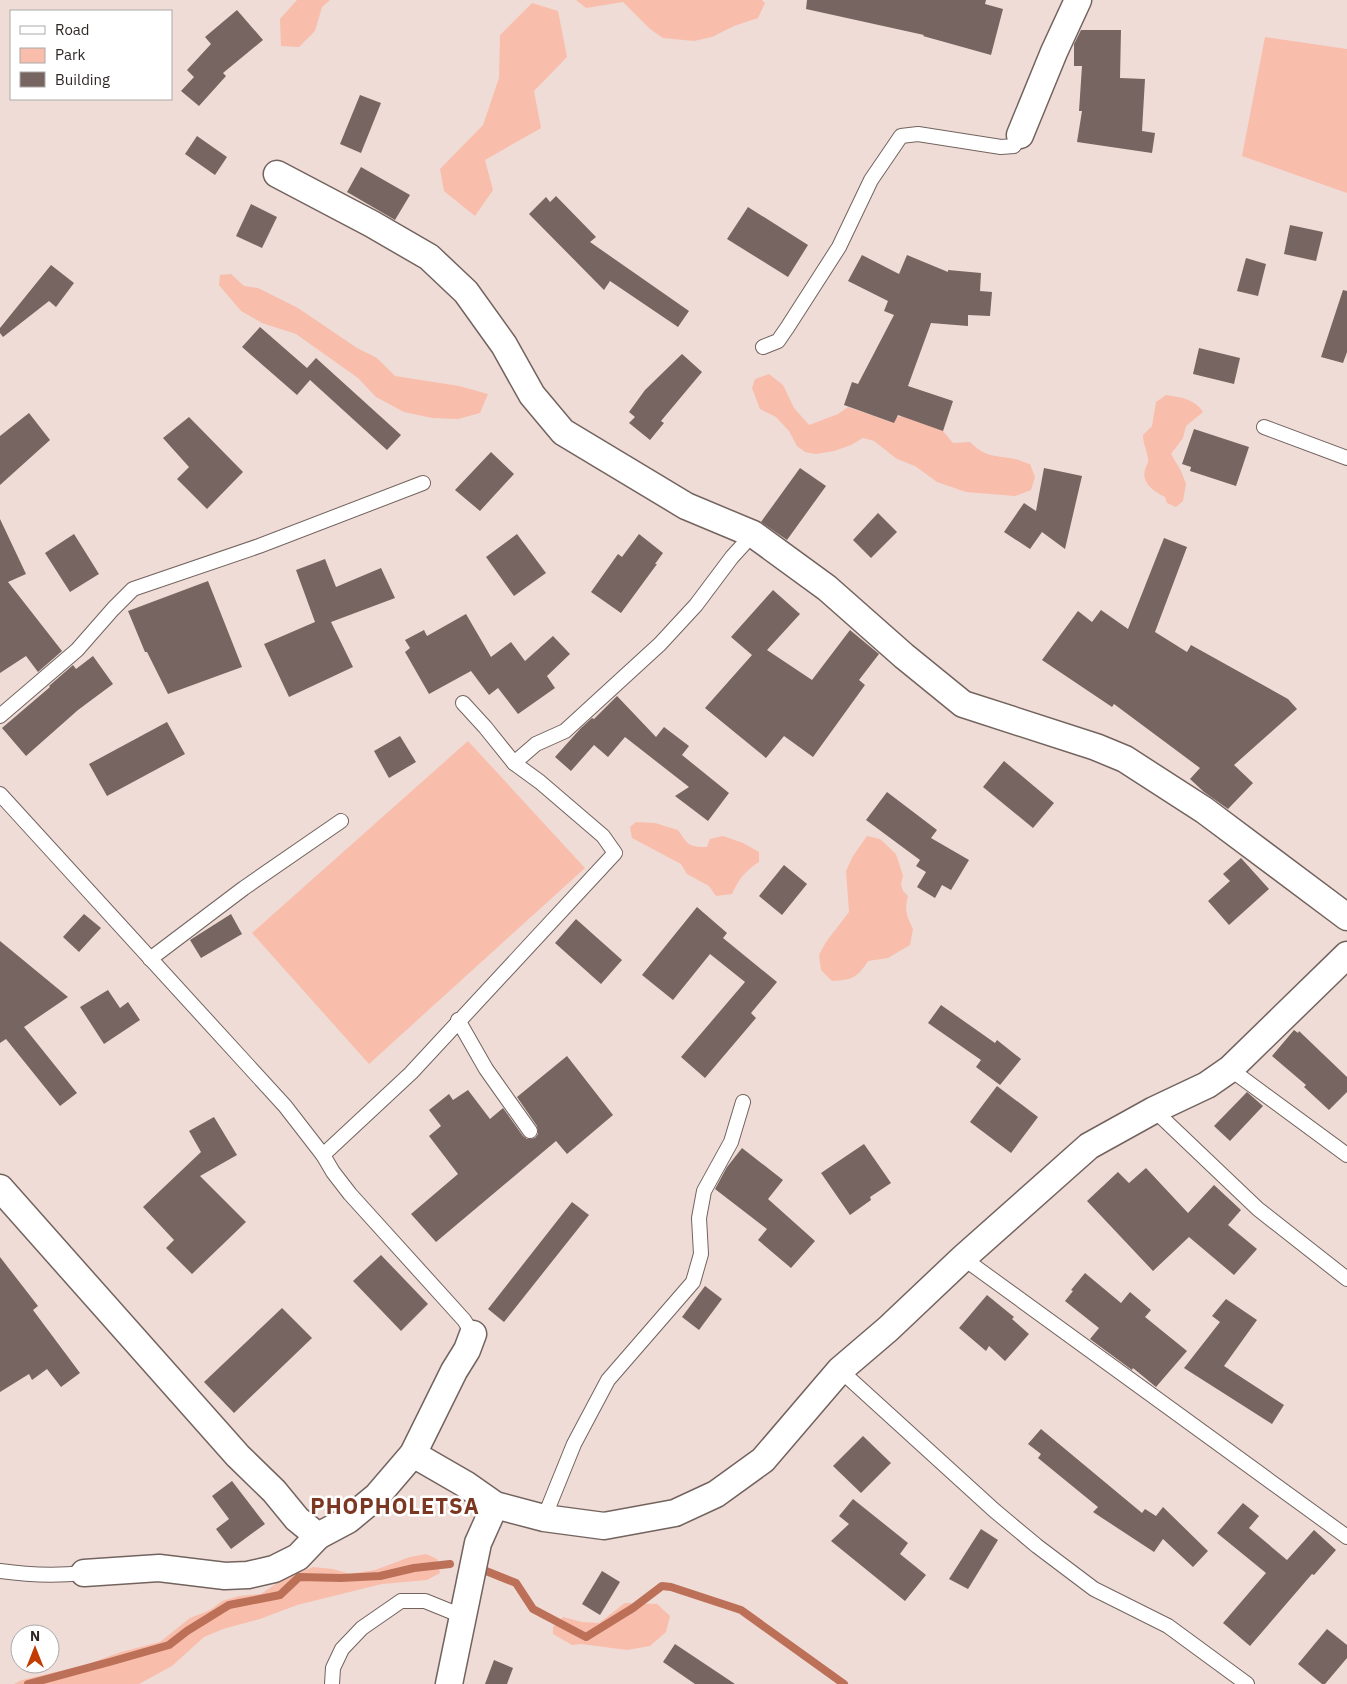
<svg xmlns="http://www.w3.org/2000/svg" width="1347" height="1684" viewBox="0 0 1347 1684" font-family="'IBM Plex Sans',sans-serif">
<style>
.green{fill:#f9bdab}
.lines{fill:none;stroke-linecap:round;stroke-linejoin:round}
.stream{stroke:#bc7058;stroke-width:8}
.building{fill:#766560}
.service-casing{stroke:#73635e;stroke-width:16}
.minor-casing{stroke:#73635e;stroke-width:29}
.service{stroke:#fff;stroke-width:14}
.minor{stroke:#fff;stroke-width:26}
.labels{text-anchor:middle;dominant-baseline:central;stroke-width:5;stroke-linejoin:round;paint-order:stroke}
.district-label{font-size:22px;font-weight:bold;letter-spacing:1px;fill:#7b3722;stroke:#fff}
</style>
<rect width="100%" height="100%" fill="#efdcd6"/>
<!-- green -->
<g class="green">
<path d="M297,0H330L322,7L315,31L299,47L281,46L280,19Z"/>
<path d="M576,0H762L765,3L758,18L734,26L712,37L694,41L663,38L650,29L623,2L586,8Z"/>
<path d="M532,3L558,11L567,57L534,91L541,128L485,160L493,190L475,216L444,191L440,169L483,125L499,78L500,35Z"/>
<path d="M1265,37L1347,49V193L1242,156Z"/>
<path d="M231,274L244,286L258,288L298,308L357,348L377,358L395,376L459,386L488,394L480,413L458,419L432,418L404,412L376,397L358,378L296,334L262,323L241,311L219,285L220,275Z"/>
<path d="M769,374L783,385L794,408L809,425L838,414L848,407L894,423L896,417L912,415L943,431L953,443L970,442C986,458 994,455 1015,459C1020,460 1025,463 1030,464L1035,477L1031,490L1015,496L966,492L937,482L915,466L897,459L874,441L863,438L851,445L834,451L816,454L805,452L797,446L789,431L776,417L760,409L752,388L755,379Z"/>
<path d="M1166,395C1180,397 1195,399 1203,412L1186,426L1183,438L1171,454L1181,471L1186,484L1183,501L1176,507L1167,503L1165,497C1155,492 1141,483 1145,470C1146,465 1149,464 1148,459C1147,450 1143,444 1143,435L1152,426L1156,402Z"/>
<path d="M468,741L585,868L369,1064L252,933Z"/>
<path d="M636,822L655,823L678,830C688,845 689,847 707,847L710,839L723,836L743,843L759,852V862C746,870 738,880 732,894L716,896L709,886L687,874L681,864L632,838L630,827Z"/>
<path d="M867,836L880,839L896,854L903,876L901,884L903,891L908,896C904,909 907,917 913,929L910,945L888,958L868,961C857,978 852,980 832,981L821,970L819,955L826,942L849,912L846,871L853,856Z"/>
<path d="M426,1554L437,1559L440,1573L427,1580L382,1584L297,1605L260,1619L223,1629L204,1637L172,1666L139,1684H14L22,1680L85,1665L121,1652L160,1642L190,1618L210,1610L222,1601L239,1596L261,1594L283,1579L313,1567L333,1569L350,1574L375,1570L410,1557Z"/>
<path d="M625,1603L657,1604L670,1616L666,1632L650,1646L627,1650L581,1644L572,1645L553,1634V1627L563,1617L582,1622L599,1623Z"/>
</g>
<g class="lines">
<!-- stream -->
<g class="stream">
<path d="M486,1571L516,1583L533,1609L586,1637L633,1608L662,1586L671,1587L741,1610L844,1684"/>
<path d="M28,1684L113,1661L169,1645L187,1631L229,1605L280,1595L299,1577L341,1578L380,1576L414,1568L450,1564"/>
</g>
</g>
<!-- building -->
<g class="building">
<path d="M807,0H986L985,4L1003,9L991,55L923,36L924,35L806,9Z"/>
<path d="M237,10L263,40L223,73L226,76L199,106L181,91L194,77L187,70L211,44L205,37Z"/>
<path d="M1081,30H1121L1120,78L1145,79L1142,131L1155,133L1152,153L1077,142L1082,111H1079L1082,66H1074V44Z"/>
<path d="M360,95L381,103L361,153L340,144Z"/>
<path d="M197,136L227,157L215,175L185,154Z"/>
<path d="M361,167L410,195L395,220L347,192Z"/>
<path d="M556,196L596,237L590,242L689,311L678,327L610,281L604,290L529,214L546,197L550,202Z"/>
<path d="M251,204L277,217L262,248L236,236Z"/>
<path d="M748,207L808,245L788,277L727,239Z"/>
<path d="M1290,225L1323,232L1316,261L1284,254Z"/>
<path d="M862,255L899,274L907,255L948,272V270L981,273L980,291L992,292L990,316L968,315V326L931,323L908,386L953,401L943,431L898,415L894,423L844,405L852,382L858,384L894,315L884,311L888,301L848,281Z"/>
<path d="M1246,258L1266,264L1258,296L1237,291Z"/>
<path d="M51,265L74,283L56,307L49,301L3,337L0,333V328Z"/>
<path d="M1343,290L1347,291V352L1343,363L1321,357Z"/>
<path d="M260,327L307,368L316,358L401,435L387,450L310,380L297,395L242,347Z"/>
<path d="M1199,348L1240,358L1234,384L1193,374Z"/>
<path d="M682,354L702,372L661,421L664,423L650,440L629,423L635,417L629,412L645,390Z"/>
<path d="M29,413L50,440L0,485V436Z"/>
<path d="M189,417L243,472L207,509L177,479L189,467L163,438Z"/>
<path d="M1194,429L1249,447L1236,486L1190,471L1191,467L1182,464Z"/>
<path d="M491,452L514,474L480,511L455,490Z"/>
<path d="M800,468L826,486L787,540L761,522Z"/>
<path d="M1044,468L1082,476L1065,549L1042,532L1030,549L1004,532L1024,503L1036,511Z"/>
<path d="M878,513L897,532L871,558L853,540Z"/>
<path d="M0,519L26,574L8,582L62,651L38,672L26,656L0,673Z"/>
<path d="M74,534L99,574L70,592L45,553Z"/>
<path d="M517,534L546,573L514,596L486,557Z"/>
<path d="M639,534L663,553L655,564H657L621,613L591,592L618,554L622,557Z"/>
<path d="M1164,538L1187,547L1155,632L1187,652L1191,645L1288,699L1297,709L1234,765L1253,783L1228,809L1204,792L1190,779L1200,768L1114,704L1112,707L1042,660L1078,611L1092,622L1101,610L1128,629Z"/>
<path d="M325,559L336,587L381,568L395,598L331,622L353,667L289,697L264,644L315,622L296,570Z"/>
<path d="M208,581L242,667L168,694L147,652H145L128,611Z"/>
<path d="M773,590L800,614L767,650L812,680L850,630L879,654L859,680L865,685L813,757L784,736L766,758L705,708L752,655L731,637Z"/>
<path d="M466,614L491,657L511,642L525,661L553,636L570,654L547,676L555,688L518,714L498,688L489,695L471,671L429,694L405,652L410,648L405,640L424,630L427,636Z"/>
<path d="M93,656L113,684L78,710L26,756L2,728L50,687L49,686L73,665L76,669Z"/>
<path d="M617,696L656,737L664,727L689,746L682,755L729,793L708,821L675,796L689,787L625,737L608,757L594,745L571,771L555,757L581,728L592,718L594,719Z"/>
<path d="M167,722L185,754L107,796L89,764Z"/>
<path d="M400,736L416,762L389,778L374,751Z"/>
<path d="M1004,761L1054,803L1033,828L983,787Z"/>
<path d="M887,792L937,830L931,838L969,860L951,890L942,885L935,898L917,887L926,872L916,866L920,860L866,820Z"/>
<path d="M1241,858L1269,889L1229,925L1208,901L1230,881L1223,874Z"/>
<path d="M784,865L807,884L782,915L759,896Z"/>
<path d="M697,907L727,933L723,938L777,982L751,1013L756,1018L705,1078L681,1057L745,982L710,954L673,1000L642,975Z"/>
<path d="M84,914L101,928L79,952L63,937Z"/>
<path d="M231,914L242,934L201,958L190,940Z"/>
<path d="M576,919L622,960L601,984L555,943Z"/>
<path d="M0,941L68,997L24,1027L77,1093L60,1106L6,1039L0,1043Z"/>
<path d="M108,990L120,1008L128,1002L140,1020L104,1044L80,1007Z"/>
<path d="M941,1005L995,1043L997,1040L1021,1059L1000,1085L976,1067L981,1060L928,1023Z"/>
<path d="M1294,1030L1298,1033L1299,1031L1347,1077V1092L1329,1110L1304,1087L1306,1085L1272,1056Z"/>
<path d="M567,1056L613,1115L567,1154L556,1141L436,1242L411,1214L458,1174L429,1136L441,1126L429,1110L449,1094L453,1100L468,1090L490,1119L503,1108L523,1136L527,1139L535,1138L538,1134L537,1126L517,1097Z"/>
<path d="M997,1086L1038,1117L1011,1153L970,1122Z"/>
<path d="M1247,1092L1263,1106L1230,1141L1214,1126Z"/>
<path d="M214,1117L237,1155L200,1176L246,1222L192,1274L166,1248L174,1240L143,1207L201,1152L189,1131Z"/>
<path d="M864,1144L891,1183L870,1197L871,1200L850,1215L821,1173Z"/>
<path d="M742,1148L783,1180L768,1199L815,1241L791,1268L758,1240L767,1229L715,1189L727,1167Z"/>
<path d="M1146,1168L1188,1213L1214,1185L1241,1210L1228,1225L1257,1249L1234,1275L1189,1237L1153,1271L1087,1201L1118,1172L1129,1183Z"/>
<path d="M572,1202L589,1215L504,1322L488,1309Z"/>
<path d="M381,1255L428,1304L401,1331L353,1281Z"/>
<path d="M0,1257L38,1306L33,1310L80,1373L61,1387L47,1369L32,1380L29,1374L0,1392Z"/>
<path d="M1085,1273L1121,1303L1130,1292L1151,1310L1145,1317L1187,1351L1156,1387L1133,1368L1132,1370L1090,1339L1099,1328L1065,1301L1073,1291L1071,1290Z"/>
<path d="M705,1286L722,1299L699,1330L682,1317Z"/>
<path d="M987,1295L1014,1317L1012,1319L1029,1334L1005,1361L989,1346L986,1351L959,1328Z"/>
<path d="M1226,1299L1257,1320L1224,1366L1284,1405L1272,1424L1184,1368L1220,1322L1212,1316Z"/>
<path d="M282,1308L312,1338L234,1413L204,1382Z"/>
<path d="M1041,1429L1142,1513L1145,1509L1156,1516L1163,1507L1208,1551L1193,1567L1163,1539L1154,1552L1093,1512L1098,1507L1038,1458L1041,1454L1028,1444Z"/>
<path d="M863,1436L891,1463L861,1493L833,1466Z"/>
<path d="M232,1481L265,1524L231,1549L216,1529L229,1519L212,1496Z"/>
<path d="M853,1499L908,1543L900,1554L926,1575L905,1601L831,1541L849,1524L839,1516Z"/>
<path d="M1243,1503L1259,1516L1249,1528L1287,1560L1314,1530L1336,1550L1314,1575L1312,1574L1250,1646L1223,1623L1266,1573L1217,1533Z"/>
<path d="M981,1529L998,1540L968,1589L949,1579Z"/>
<path d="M602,1571L620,1582L600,1615L582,1604Z"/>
<path d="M1327,1629L1347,1645V1658L1325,1684H1322L1298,1664Z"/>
<path d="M675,1644L735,1684H695L663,1662Z"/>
<path d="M494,1660L513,1668L507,1684H485Z"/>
</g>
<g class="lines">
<defs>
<g id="service">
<path d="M763,347L778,341L787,328L839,247L871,180L901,136L918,134L1001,147L1014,146L1020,135"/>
<path d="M1264,427L1347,458"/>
<path d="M0,716L77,650L113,609L133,589L259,546L423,483"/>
<path d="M514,763L536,744L565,731L660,644L696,605L732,557L753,534"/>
<path d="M0,794L285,1106L323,1155L333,1172L350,1194L464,1320L473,1334"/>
<path d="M150,959L244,888L341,821"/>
<path d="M458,1020L486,1069L530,1131"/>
<path d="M1230,1069L1347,1155"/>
<path d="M1154,1110L1258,1209L1347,1279"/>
<path d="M323,1155L411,1073L615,853L603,836L540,782L514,763L485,727L463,703"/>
<path d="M963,1258L1347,1537"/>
<path d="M840,1370L995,1511L1037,1546L1094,1589L1168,1626L1247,1684"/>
<path d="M544,1518L574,1444L608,1380L693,1282L701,1254L699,1218L704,1191L731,1142L743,1102"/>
<path d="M0,1571C28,1575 56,1576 84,1573"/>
<path d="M332,1684L333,1668L342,1649L362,1628L401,1601H425L462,1616"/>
</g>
<g id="minor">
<path d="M1020,135L1054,52L1078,0"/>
<path d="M277,174L372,224L429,257L466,292L504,345L532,395L563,432L686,506L753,534L827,588L904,656L963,704L1096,747L1125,759L1204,810L1347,917"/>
<path d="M0,1188L238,1456L274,1491L297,1519L318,1536L348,1520L377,1496L413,1454L454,1371L467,1350L473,1334"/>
<path d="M413,1454L465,1484L495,1505L544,1518L604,1526L675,1513L716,1494L763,1460L840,1370L888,1329L963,1258L1089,1146L1154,1110L1207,1085L1230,1069L1347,955"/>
<path d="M84,1573L159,1568L225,1576L248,1575L274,1569L298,1557L318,1536"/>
<path d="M449,1684L478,1543L495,1505"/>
</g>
</defs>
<!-- service casing -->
<use href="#service" class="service-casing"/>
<!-- minor casing -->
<use href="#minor" class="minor-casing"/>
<!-- service -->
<use href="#service" class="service"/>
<!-- minor -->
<use href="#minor" class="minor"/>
</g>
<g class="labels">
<!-- district labels -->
<g class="district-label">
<text x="395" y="1505">PHOPHOLETSA</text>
</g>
</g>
<!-- legend -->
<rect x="10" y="10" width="162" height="90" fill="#ffffff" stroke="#aca9a8"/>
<rect x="20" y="26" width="25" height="8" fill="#ffffff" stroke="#aca9a8"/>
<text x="55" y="35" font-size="15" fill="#2f2826">Road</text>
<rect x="20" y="48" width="25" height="15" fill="#f9bdab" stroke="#aca9a8"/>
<text x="55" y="60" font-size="15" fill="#2f2826">Park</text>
<rect x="20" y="72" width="25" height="15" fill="#766560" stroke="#aca9a8"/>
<text x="55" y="85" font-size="15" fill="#2f2826">Building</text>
<!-- north arrow -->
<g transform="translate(35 1649)"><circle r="24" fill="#ffffff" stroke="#aca9a8"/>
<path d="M0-4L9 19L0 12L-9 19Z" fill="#c23b00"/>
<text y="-8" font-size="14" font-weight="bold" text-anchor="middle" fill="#2f2826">N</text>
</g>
</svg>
